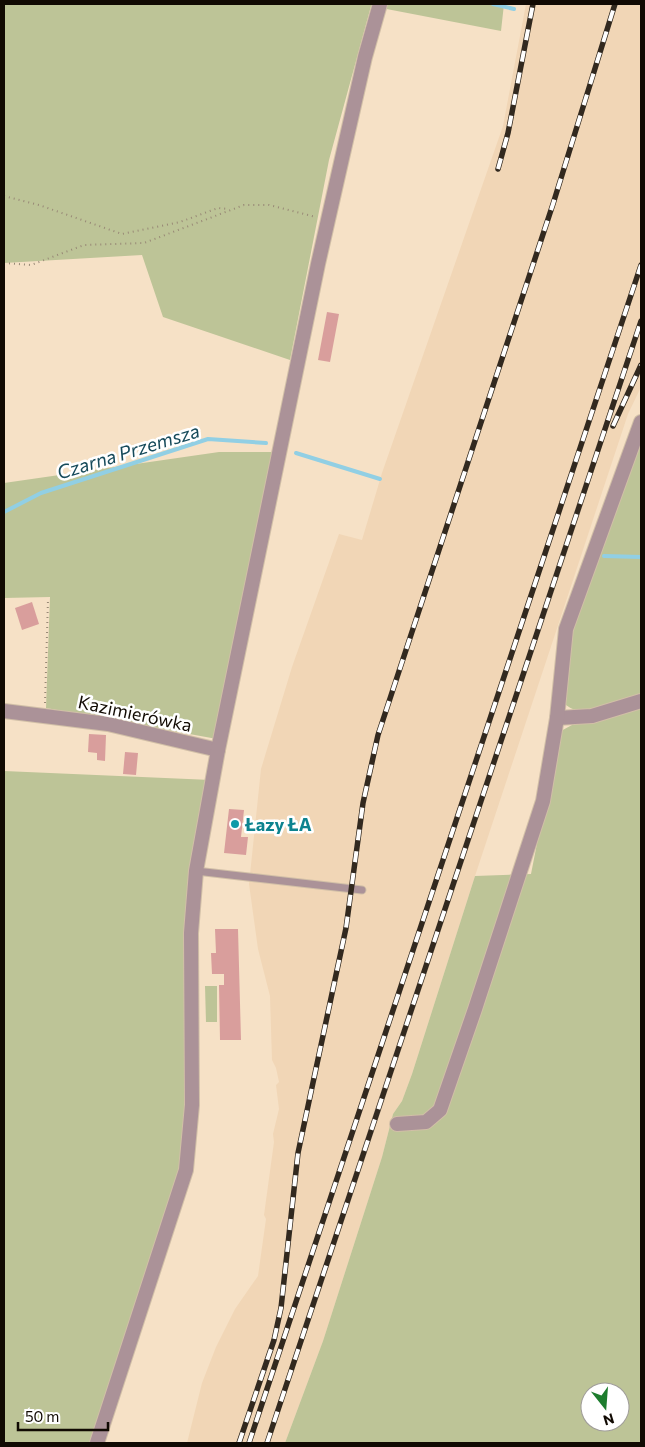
<svg xmlns="http://www.w3.org/2000/svg" width="645" height="1447" viewBox="0 0 645 1447" font-family="Commissioner,sans-serif">
<style>
.built{fill:#f1d6b6}
.green{fill:#bdc497;fill-rule:evenodd}
.lines{fill:none;stroke-linecap:round;stroke-linejoin:round}
.stream{stroke:#91cfe4;stroke-width:4}
.building{fill:#d99e9c}
.lane-casing{stroke:#d1bfa7;stroke-width:9}
.street-casing{stroke:#d1bfa7;stroke-width:16}
.path{stroke:#988976;stroke-width:2;stroke-dasharray:1 4;stroke-linecap:butt}
.lane{stroke:#ab9298;stroke-width:7}
.street{stroke:#ab9298;stroke-width:14}
.rail-casing{stroke:#32291f;stroke-width:5.5}
.rail{stroke:#fff;stroke-width:4;stroke-dasharray:11;stroke-linecap:butt}
.culture-dot{fill:#0f9aa8;stroke:#fff;stroke-width:2}
.labels{text-anchor:middle;dominant-baseline:central;stroke-width:5;stroke-linejoin:round;paint-order:stroke}
.street-label{font-size:18px;fill:#110a03;stroke:#fff}
.culture-label{font-size:18px;font-weight:bold;fill:#0d838f;stroke:#fff;text-anchor:start}
.water-label{font-size:19px;font-style:italic;fill:#164a5a;stroke:#fff}
</style>
<rect width="100%" height="100%" fill="#f6e1c6"/>
<!-- built -->
<path class="built" d="M526,4H641V387L628,414L475,876L412,1074L402,1101L393,1114L382,1157L323,1341L285,1443H187L202,1383L216,1347L235,1309L258,1276L266,1219L264,1215L274,1142L273,1134L279,1109L276,1085L279,1082L276,1068L272,1060L270,996L258,949L249,884L261,769L292,667L339,534L362,540L382,473L503,126Z"/>
<!-- green -->
<g class="green">
<path d="M4,4H504L501,31L371,6L329,160L290,360L163,317L142,255L4,263Z"/>
<path d="M641,421V697C619,703 581,723 563,702L560,627Z"/>
<path d="M219,452H273L217,739L46,708L50,597L4,598V483Z"/>
<path d="M641,705V1443H285L323,1341L382,1157L393,1114L402,1101L412,1074L475,876L531,874L559,732L572,725ZM590,1392H620V1422H590Z"/>
<path d="M4,771L211,780L191,867L183,1166L91,1443H4Z"/>
<path d="M205,986H217V1022H206Z"/>
</g>
<g class="lines">
<!-- stream -->
<g class="stream">
<path d="M493,4L514,9"/>
<path d="M296,453L380,479"/>
<path d="M4,512L41,493L208,439L266,443"/>
<path d="M604,556L641,557"/>
</g>
</g>
<!-- building -->
<g class="building">
<path d="M327,312L339,314L330,362L318,360Z"/>
<path d="M32,602L39,624L22,630L15,608Z"/>
<path d="M89,734L106,735L105,761L97,760V753L88,752Z"/>
<path d="M125,752L138,753L136,775L123,774Z"/>
<path d="M229,809L244,810L241,837H248L246,855L224,853Z"/>
<path d="M215,929H238L241,1040H220L219,985H224V974H212L211,953H216Z"/>
</g>
<g class="lines">
<defs>
<path id="lane" d="M196,871L362,890"/>
<g id="street">
<path d="M4,711L108,724L218,750"/>
<path d="M557,718L592,716L641,701"/>
<path d="M397,1124L426,1122L440,1110L475,1009L543,801L557,718L566,629L641,422"/>
<path d="M97,1443L186,1170L192,1105L191,933L196,871L218,750L318,264L365,57L380,4"/>
</g>
</defs>
<!-- lane casing -->
<use href="#lane" class="lane-casing"/>
<!-- street casing -->
<use href="#street" class="street-casing"/>
<!-- path -->
<g class="path">
<path d="M4,196L39,205L122,234L180,222L218,208L228,209"/>
<path d="M4,263L31,265L84,245L144,243L244,205H269L316,217"/>
<path d="M45,703L48,599"/>
</g>
<!-- lane -->
<use href="#lane" class="lane"/>
<!-- street -->
<use href="#street" class="street"/>
<defs>
<g id="rail">
<path d="M498,169L508,133L533,4"/>
<path d="M613,426L641,365"/>
<path d="M239,1443L274,1340L281,1308L298,1153L346,928L363,803L378,735L553,204L615,4"/>
<path d="M249,1443L641,265"/>
<path d="M267,1443L641,321"/>
</g>
</defs>
<!-- rail casing -->
<use href="#rail" class="rail-casing"/>
<!-- rail -->
<use href="#rail" class="rail"/>
</g>
<!-- markers -->
<circle class="culture-dot" cx="235" cy="824" r="5"/>
<g class="labels">
<!-- street labels -->
<g class="street-label">
<text transform="translate(135 713) rotate(12)">Kazimierówka</text>
</g>
<!-- culture labels -->
<g class="culture-label">
<text x="245" y="824">Łazy ŁA</text>
</g>
<!-- water labels -->
<g class="water-label">
<text transform="translate(128 451) rotate(-17)">Czarna Przemsza</text>
</g>
</g>
<!-- border -->
<rect width="645" height="1447" fill="none" stroke="#110a03" stroke-width="10"/>
<!-- north arrow -->
<g transform="translate(605 1407) rotate(163)"><circle r="24" fill="#ffffff" stroke="#a09d9a"/>
<path d="M0-4L9 19L0 12L-9 19Z" fill="#1d7d2e"/>
<text y="-8" font-size="14" font-weight="bold" text-anchor="middle" fill="#110a03">N</text>
</g>
<!-- scale -->
<path d="M18 1422v8h90v-8" fill="none" stroke="#110a03" stroke-width="2.5"/>
<text x="25" y="1422" font-size="15" fill="#110a03" stroke="#ffffff" stroke-width="4" paint-order="stroke">50 m</text>
</svg>
